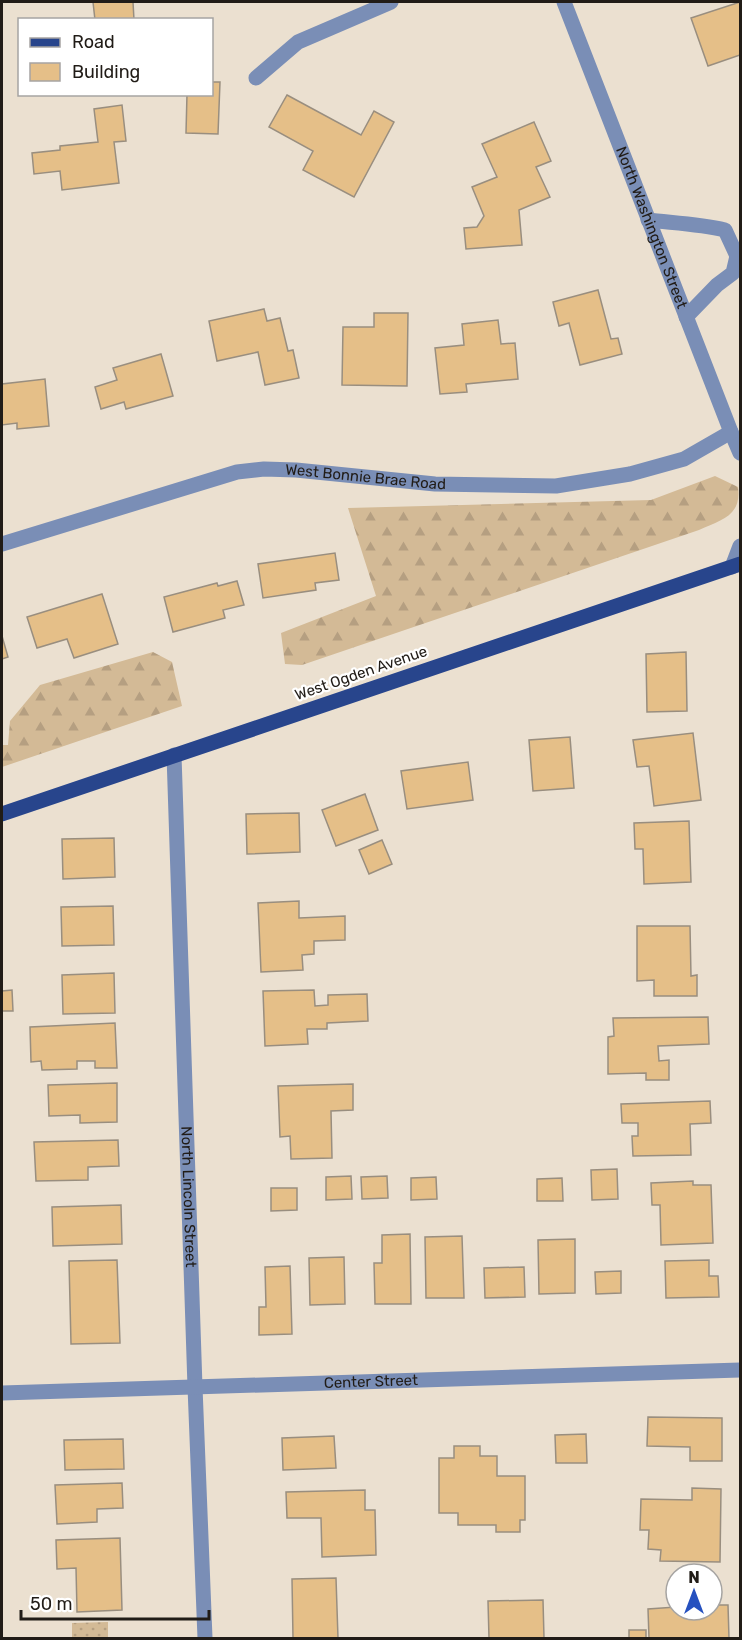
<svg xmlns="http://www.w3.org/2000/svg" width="742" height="1640" viewBox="0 0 742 1640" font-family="Rubik,sans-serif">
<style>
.grass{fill:url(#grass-dots)}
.forest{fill:url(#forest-firs)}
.building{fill:#e5bf88;stroke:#998e7f;stroke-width:1.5}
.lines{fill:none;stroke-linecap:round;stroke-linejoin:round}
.minor{stroke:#7a8eb6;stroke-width:15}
.major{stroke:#28458c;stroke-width:15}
.labels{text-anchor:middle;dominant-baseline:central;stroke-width:4.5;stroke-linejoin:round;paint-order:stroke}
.street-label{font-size:15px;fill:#211c17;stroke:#fff}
</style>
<defs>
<pattern id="grass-dots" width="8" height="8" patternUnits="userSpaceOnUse" patternTransform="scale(1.5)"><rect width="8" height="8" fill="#d3ba96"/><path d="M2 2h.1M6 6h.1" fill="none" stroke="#b59f81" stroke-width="1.8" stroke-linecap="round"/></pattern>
<pattern id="forest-firs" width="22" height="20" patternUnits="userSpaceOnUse" patternTransform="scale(1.5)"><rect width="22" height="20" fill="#d3ba96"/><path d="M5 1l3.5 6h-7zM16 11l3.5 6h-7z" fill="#b59f81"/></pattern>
</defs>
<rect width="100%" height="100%" fill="#ebe0d0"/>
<!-- grass -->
<path class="grass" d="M108,1622V1638H72V1623Z"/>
<!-- forest -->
<g class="forest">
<path d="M715,476L738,487C742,516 721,520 699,530L302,665L285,664L281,633L376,596L348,508L651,500Z"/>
<path d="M153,652L172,662L182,706L2,767V745H8L10,721L40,685Z"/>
</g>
<!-- building -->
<g class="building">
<path d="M93,2H133L134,20H95Z"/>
<path d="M740,2V55L708,66L691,18Z"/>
<path d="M212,82H220L218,134L186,133L187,94H212Z"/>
<path d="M287,95L361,135L374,111L394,122L354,197L303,170L313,151L269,127Z"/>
<path d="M122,105L126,141L114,142L119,183L62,190L60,171L34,174L32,153L60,150V146L98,142L94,109Z"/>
<path d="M534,122L551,161L536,167L550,197L519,210L522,245L466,249L464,228L477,227L484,216L472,187L497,177L482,144Z"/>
<path d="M598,290L611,339L618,338L622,354L580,365L569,323L559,326L553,302Z"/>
<path d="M264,309L267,321L280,318L288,351L293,350L299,378L265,385L258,352L217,361L209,321Z"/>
<path d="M374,313H408L407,386L342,385L343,327H374Z"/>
<path d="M498,320L501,344L515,343L518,379L466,384L467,392L440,394L435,348L464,345L462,324Z"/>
<path d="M161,354L173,396L126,409L124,402L101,409L95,387L117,380L113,368Z"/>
<path d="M45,379L49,426L17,429V423L2,425V384Z"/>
<path d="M335,553L339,580L315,583L316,590L263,598L258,564Z"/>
<path d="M237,581L244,605L223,610L225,618L173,632L164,597L217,583L218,586Z"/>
<path d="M102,594L118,644L74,658L67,639L37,648L27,617Z"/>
<path d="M2,636L8,657L2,659Z"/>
<path d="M686,652L687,711L647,712L646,654Z"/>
<path d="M693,733L701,800L654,806L649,766L637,767L633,740Z"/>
<path d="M570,737L574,788L533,791L529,740Z"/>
<path d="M468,762L473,800L407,809L401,771Z"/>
<path d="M365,794L378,830L336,846L322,810Z"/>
<path d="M299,813L300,852L247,854L246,814Z"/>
<path d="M689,821L691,882L644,884L643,849H635L634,823Z"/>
<path d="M114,838L115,877L63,879L62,839Z"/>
<path d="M382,840L392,864L369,874L359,850Z"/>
<path d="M299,901V918L345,916V940L314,941V954L302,955L303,970L261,972L258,903Z"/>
<path d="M113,906L114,945L62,946L61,907Z"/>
<path d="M637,926H690L691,976L697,975V996H654V980L637,981Z"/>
<path d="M114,973L115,1013L63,1014L62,975Z"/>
<path d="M12,990L13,1011H2V991Z"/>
<path d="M314,990L315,1006L328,1005V995L367,994L368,1021L327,1023V1029H307L308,1044L265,1046L263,991Z"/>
<path d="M708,1017L709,1044L658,1046L659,1061L669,1060V1080H646V1073L608,1074V1037L614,1036L613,1018Z"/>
<path d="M115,1023L117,1068H95V1061H77V1069L42,1070L41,1061L31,1062L30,1027Z"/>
<path d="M117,1083V1122L80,1123V1115L49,1116L48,1085Z"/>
<path d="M353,1084V1110L331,1111L332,1158L291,1159L290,1136L280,1137L278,1086Z"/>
<path d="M710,1101L711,1123L690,1124L691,1155L633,1156L632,1136H638V1123H622L621,1104Z"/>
<path d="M118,1140L119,1166L88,1167V1180L36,1181L34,1142Z"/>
<path d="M617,1169L618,1199L592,1200L591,1170Z"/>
<path d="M351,1176L352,1199L326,1200V1177Z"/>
<path d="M387,1176L388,1198L362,1199L361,1177Z"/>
<path d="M436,1177L437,1199L411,1200V1178Z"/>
<path d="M562,1178L563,1201H537V1179Z"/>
<path d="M693,1181V1185H711L713,1243L661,1245L660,1205H652L651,1183Z"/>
<path d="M271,1188H297V1210L271,1211Z"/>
<path d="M121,1205L122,1244L53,1246L52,1207Z"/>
<path d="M410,1234L411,1304H375L374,1263H382V1235Z"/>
<path d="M462,1236L464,1298H426L425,1237Z"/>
<path d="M575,1239V1293L539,1294L538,1240Z"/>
<path d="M344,1257L345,1304L310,1305L309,1258Z"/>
<path d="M117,1260L120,1343L71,1344L69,1261Z"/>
<path d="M709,1260V1276H718L719,1297L666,1298L665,1261Z"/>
<path d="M290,1266L292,1334L259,1335V1307H266L265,1267Z"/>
<path d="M524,1267L525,1297L485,1298L484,1268Z"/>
<path d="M621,1271V1293L596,1294L595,1272Z"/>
<path d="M648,1417L722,1418V1461H690V1447L647,1446Z"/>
<path d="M586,1434L587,1463H556L555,1435Z"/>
<path d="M334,1436L336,1468L283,1470L282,1438Z"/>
<path d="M123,1439L124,1469L65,1470L64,1440Z"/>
<path d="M454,1446H480V1456H497V1476H525V1520H520V1532H496V1525H458V1513H439V1458H454Z"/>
<path d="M122,1483L123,1508L97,1509V1522L57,1524L55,1485Z"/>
<path d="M692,1488L721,1489L720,1562L660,1561L661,1550L648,1549L649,1530H640L641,1499L692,1500Z"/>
<path d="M365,1490V1510H375L376,1555L322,1557L321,1518H287L286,1492Z"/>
<path d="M120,1538L122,1610L77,1612L76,1568L57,1569L56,1540Z"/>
<path d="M336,1578L338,1638H293L292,1579Z"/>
<path d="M543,1600L544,1638H489L488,1601Z"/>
<path d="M712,1605H728L729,1638H649L648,1609L676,1607V1610H712Z"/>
<rect x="629" y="1630" width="17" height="8"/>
</g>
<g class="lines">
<!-- minor -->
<g class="minor">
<path id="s1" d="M564,2L731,432L740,453"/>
<path d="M256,78L298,42L391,2"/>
<path d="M648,220C674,223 700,224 725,230L737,256L733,273L717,285L686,317"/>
<path id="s2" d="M2,544L237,472L264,469L296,470L435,484L556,486L630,474L684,459L731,432"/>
<path d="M732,567L740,546"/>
<path id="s3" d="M174,755L195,1387L205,1638"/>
<path id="s4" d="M2,1393L740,1370"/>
</g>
<!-- major -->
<path class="major" d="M2,814L740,564"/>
</g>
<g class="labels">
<!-- street labels -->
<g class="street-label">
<text stroke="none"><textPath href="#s1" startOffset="242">North Washington Street</textPath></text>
<text stroke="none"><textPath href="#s2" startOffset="375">West Bonnie Brae Road</textPath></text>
<text transform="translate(361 673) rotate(-19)">West Ogden Avenue</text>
<text stroke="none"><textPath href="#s3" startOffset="442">North Lincoln Street</textPath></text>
<text stroke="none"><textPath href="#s4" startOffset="369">Center Street</textPath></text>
</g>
</g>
<!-- border -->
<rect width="742" height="1640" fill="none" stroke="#211c17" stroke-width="6"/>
<!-- legend -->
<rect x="18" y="18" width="195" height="78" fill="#ffffff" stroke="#a6a4a2" stroke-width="1.5"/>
<rect x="30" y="38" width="30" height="9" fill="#28458c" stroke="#a6a4a2" stroke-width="1.5"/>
<text x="72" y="48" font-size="18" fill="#211c17">Road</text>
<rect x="30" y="63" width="30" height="18" fill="#e5bf88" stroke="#a6a4a2" stroke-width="1.5"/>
<text x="72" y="78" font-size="18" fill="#211c17">Building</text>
<!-- north arrow -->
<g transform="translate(694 1592)"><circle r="28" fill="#ffffff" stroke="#a6a4a2" stroke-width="1.5"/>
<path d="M0-4.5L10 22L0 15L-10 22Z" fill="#2651bf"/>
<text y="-9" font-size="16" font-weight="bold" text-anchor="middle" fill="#211c17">N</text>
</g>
<!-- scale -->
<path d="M21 1610v9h188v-9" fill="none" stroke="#211c17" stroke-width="3"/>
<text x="30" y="1610" font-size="18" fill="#211c17" stroke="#ffffff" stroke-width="4.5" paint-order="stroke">50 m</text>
</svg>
